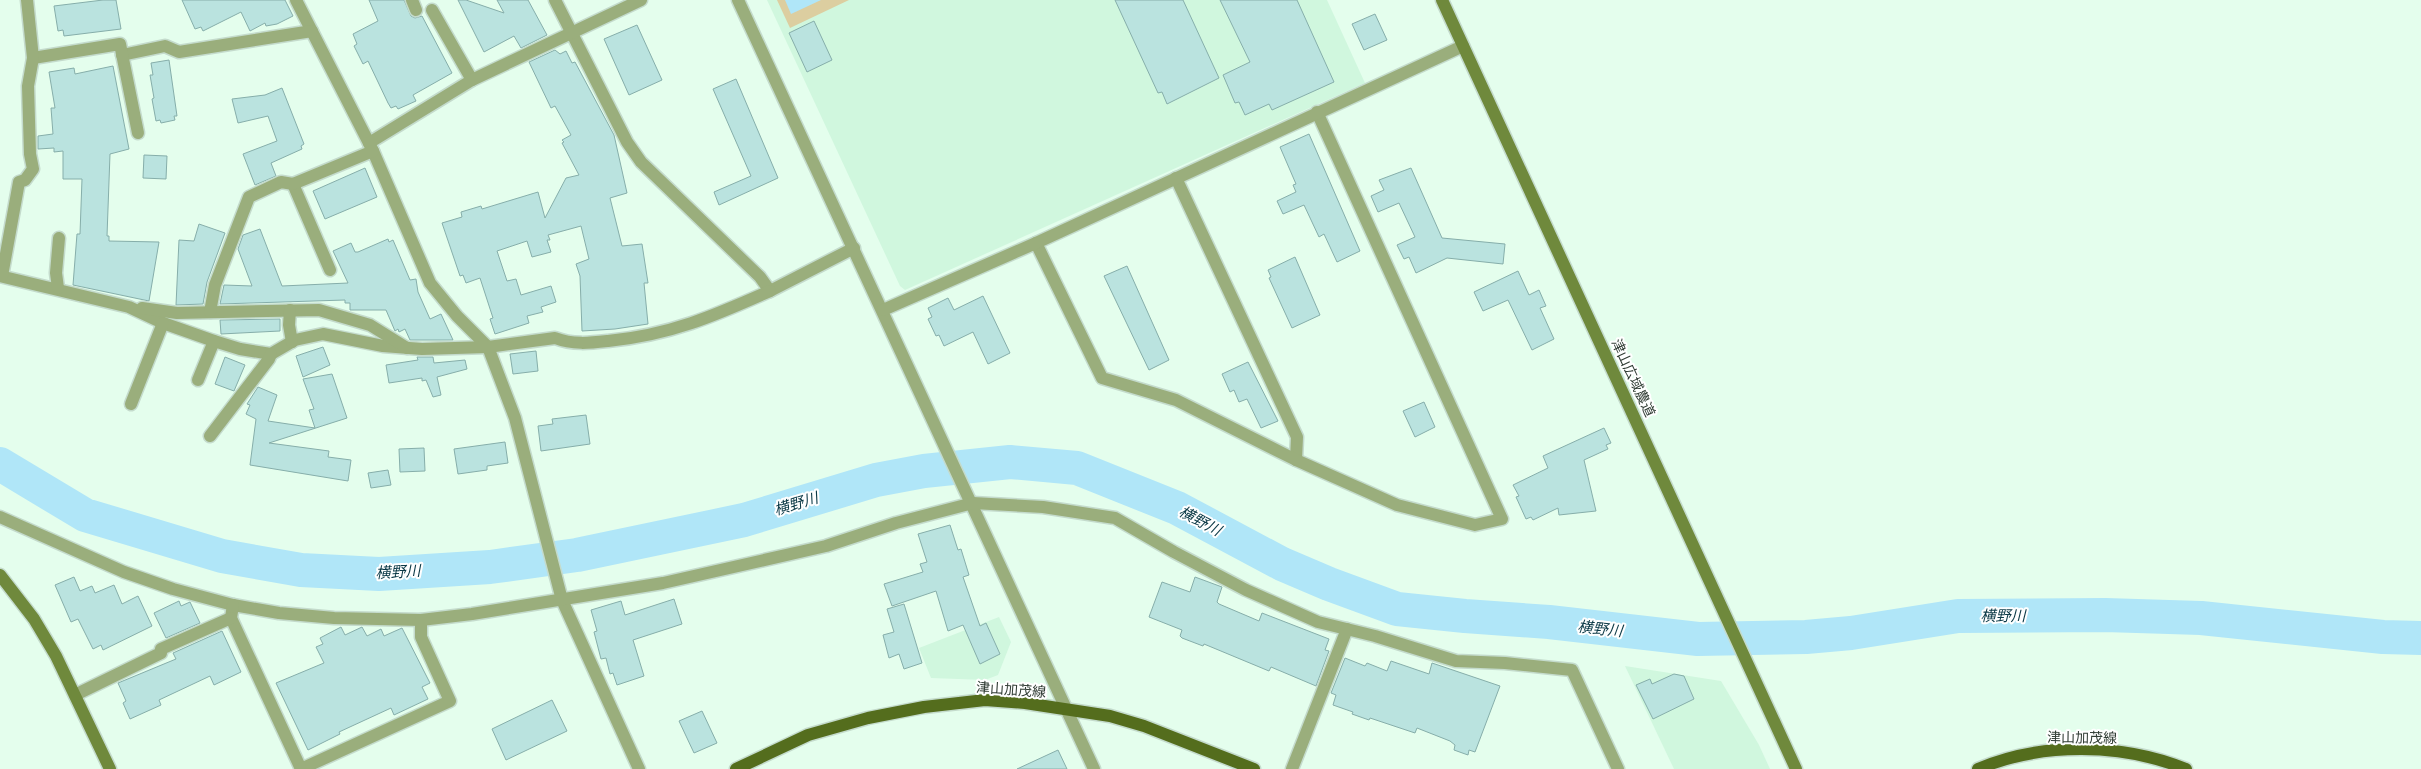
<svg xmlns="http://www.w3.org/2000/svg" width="2421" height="769" viewBox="0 0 2421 769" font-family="Figtree,'Noto Sans JP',sans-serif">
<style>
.built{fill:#d0f7de}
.green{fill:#dccea0}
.water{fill:#b0e6f8}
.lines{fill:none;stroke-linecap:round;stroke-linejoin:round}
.river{stroke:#b0e6f8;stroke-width:34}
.building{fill:#bae3df;stroke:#86aeaa}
.street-casing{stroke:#c4dbcc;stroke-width:15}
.secondary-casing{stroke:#c4dbcc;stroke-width:15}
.primary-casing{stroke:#c4dbcc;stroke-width:15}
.street{stroke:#9aae7c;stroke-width:12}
.secondary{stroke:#6f893c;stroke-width:12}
.primary{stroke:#546d1d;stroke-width:12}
.labels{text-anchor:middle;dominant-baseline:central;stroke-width:4;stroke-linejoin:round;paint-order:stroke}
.street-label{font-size:14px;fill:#313d35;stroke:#fff}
.water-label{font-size:15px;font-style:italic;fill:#0b3946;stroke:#fff}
</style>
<rect width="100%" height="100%" fill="#e4feed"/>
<!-- built -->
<g class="built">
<path d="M767,0H1327L1365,83L905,290L900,286Z"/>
<path d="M999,617L1011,642L998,675L985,680L931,678L919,648Z"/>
<path d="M1625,666L1721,681L1759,745L1770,769H1674Z"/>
</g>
<!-- green -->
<path class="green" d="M777,0H849L790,28Z"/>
<!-- water -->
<path class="water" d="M785,0H821L791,14Z"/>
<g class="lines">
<!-- river -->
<path class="river" d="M0,464L85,515L222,556L301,570L379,574L490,567L577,555L744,520L876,480L924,471L1010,462L1077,468L1177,508L1282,564L1329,584L1397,609L1465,616L1549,622L1698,639L1806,637L1851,633L1958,616L2105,615L2201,618L2383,637L2421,638"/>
</g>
<!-- building -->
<g class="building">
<path d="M103,0H116L121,29L64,36L63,30L58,31L54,6Z"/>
<path d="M182,0H285L293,16L277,24L266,26L265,23L250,31L241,12L203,31L201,27L195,29Z"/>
<path d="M369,0H404L411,16L415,18L422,16L452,73L413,95L416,101L398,109L396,106L391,108L388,103L368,61L363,64L354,46L357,44L353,34L378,21Z"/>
<path d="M458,0H466L504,13L497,0H528L547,35L521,48L514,36L484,52Z"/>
<path d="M1115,0H1183L1219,78L1167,104L1162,92L1158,93Z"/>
<path d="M1220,0H1297L1334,82L1272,110L1269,104L1245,115L1239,102L1235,103L1223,75L1250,62Z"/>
<path d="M1375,14L1387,40L1364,50L1352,24Z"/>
<path d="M814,21L832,60L807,72L789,33Z"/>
<path d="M637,25L662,80L629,95L604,39Z"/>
<path d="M555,50L560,54L566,51L572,63L575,62L614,135L627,193L610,198L622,246L642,244L648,283H644L648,324L615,329L582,331L580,276L576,264L589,259L581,226L548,235L550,240H547L551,252L532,257L527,241L497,251L507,281L516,279L521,295L551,286L556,302L541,307L543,312L527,316L529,323L495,334L490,319L493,318L480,278L466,283L463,275L460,276L442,223L462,217L461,212L481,206L482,209L538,192L545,218L566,178L579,175L562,143L564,142L562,140L571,135L555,106L551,108L529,62Z"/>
<path d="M169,60L177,116H174L175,120L161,123L160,120L156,121L152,99L154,98L150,75H153L151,63Z"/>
<path d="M113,66L129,149L110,154L107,236H109V241L159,242L149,301L73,285L77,234H80L82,179H63V151L54,152V148L38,149V136L53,134L51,108H55L49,72L74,68L75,74Z"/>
<path d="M736,79L778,178L719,205L714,192L751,176L713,89Z"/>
<path d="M282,88L304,144L301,146L302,149L271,163L276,176L255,185L243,154L277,141L268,116L238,123L232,99L265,95Z"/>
<path d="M1309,134L1360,251L1337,262L1324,234L1319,237L1304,205L1283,214L1277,201L1296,192L1293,185L1296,184L1280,147Z"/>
<path d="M144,155L167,156L166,179L143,178Z"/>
<path d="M365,168L377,197L325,219L313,191Z"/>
<path d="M1411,168L1442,238L1505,244L1503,264L1447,258L1416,273L1409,257L1404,259L1397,245L1415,237L1399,203L1378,212L1371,196L1384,190L1379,180Z"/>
<path d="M199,224L225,233L207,282L203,304L176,305L179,240L194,241Z"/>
<path d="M260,229L282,286L348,283L333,251L351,243L355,252H358L388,239L389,242L393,240L410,280L416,279L418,292L430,319L441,314L453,340H410L405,329L399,332L398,329L395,331L386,310H350V303H345V300L220,304L224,285L252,286L238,249L243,235Z"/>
<path d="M1295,257L1320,315L1292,328L1269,278L1271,277L1268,270Z"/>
<path d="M1127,266L1169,360L1149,370L1104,276Z"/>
<path d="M1518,271L1529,295L1539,290L1546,306L1540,308L1554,339L1532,350L1508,300L1483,311L1474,292Z"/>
<path d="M983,296L1010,353L988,364L973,332L944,346L939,335L936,336L928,319L932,317L928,308L948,298L954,310Z"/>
<path d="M280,319V331L221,334L220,320Z"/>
<path d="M323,347L330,365L303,377L296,356Z"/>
<path d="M536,351L538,371L513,374L510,354Z"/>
<path d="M225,357L245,365L234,391L215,384Z"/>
<path d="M417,357H433L434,363L465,360L467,369L437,377L441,395L433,397L426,380L422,381V378L389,383L386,365L418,360Z"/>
<path d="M1248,362L1278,421L1261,428L1247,399L1239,402L1234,390L1230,392L1222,374Z"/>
<path d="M332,374L347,418L269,443L329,451L328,457L351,460L348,481L250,465L256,419L246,414L250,405L247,404L258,387L277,395L268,421L315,428L309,410L314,409L303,379Z"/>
<path d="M1424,402L1435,427L1415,437L1403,411Z"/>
<path d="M586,415L590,444L541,451L538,426L553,424L552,419Z"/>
<path d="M1604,428L1611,443L1606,445L1608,449L1584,460L1596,511L1559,515L1558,508L1533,520L1531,517L1526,519L1516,497L1519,496L1513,485L1548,468L1543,456Z"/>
<path d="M505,442L508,463L487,466V470L458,474L454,449Z"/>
<path d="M424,448L425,471L400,472L399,449Z"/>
<path d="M388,470L391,485L371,488L368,473Z"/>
<path d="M950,525L958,550L961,549L969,575L963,577L980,626L986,623L1000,654L980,664L963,625L948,631L936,591L892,606L884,584L923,572L920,564L927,562L918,534Z"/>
<path d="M74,577L80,591L92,586L95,593L114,585L122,604L138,596L152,626L103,650L101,645L93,649L78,619L71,622L55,585Z"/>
<path d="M1195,577L1222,587L1217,602L1219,604L1259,621L1262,613L1329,639L1325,650L1329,651L1316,686L1271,667L1269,671L1204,644L1203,646L1182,638L1180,636L1182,630L1149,617L1162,582L1190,592Z"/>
<path d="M674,599L682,624L633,640L644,676L617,685L613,673L610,674L606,658L601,659L594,632L597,631L591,610L621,601L625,615Z"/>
<path d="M179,601L181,606L190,602L200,623L166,638L154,613Z"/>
<path d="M904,604L922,663L904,669L899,654L889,658L883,635L894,632L887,609Z"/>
<path d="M341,627L345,635L362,627L367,636L381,629L384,636L402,628L430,683L422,687L428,699L394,715L391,708L339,732L340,734L308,750L276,683L324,663L316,647L323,644L320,638Z"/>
<path d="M222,631L241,672L214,685L210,676L159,700L161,705L130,719L123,703L126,701L118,683L176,659L173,653Z"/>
<path d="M1345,658L1365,666L1367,663L1387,671L1391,661L1429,674L1432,663L1500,686L1475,752L1469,750L1468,755L1454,750L1455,745L1450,741L1417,728L1415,733L1370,718L1369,720L1352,714L1353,712L1333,705L1336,695L1331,693Z"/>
<path d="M1674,674L1684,676L1694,699L1653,719L1636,685L1650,679L1652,684Z"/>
<path d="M552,700L567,731L506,760L492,729Z"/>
<path d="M702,711L717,743L694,753L679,721Z"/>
<path d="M1058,750L1067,769H1017Z"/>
</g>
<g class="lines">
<defs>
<g id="street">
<path d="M296,0L373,151L430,283L457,316L488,347L515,418L562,600L639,769"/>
<path d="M412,0L416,10"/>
<path d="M555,0L627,142L641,162L760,277L770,291L854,248"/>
<path d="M738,0L1094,769"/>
<path d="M432,10L472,80"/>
<path d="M122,55L165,46L179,52L312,31"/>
<path d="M33,58L120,44L138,133"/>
<path d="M369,143L472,80L641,0"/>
<path d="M1176,178L1297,437L1296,460"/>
<path d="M293,184L330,270"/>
<path d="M1036,243L1102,378L1176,400L1296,460L1397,505L1475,525L1502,519L1317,112"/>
<path d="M0,276L129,307L163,323L214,341L240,349L271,354L295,340L323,334L383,346L422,349L488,347L555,338C573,345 590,343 608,341C670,335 714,316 770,291"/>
<path d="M2,276L19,182L25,180L33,169L30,154L28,86L33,58L27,0"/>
<path d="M58,288L56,273L59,238"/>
<path d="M142,308L177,313L319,310L370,325L407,348"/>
<path d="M290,310L289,325L292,342"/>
<path d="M883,310L1036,243L1463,46"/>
<path d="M210,312L215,285L249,197L281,182L293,184L373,151"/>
<path d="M198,380L214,341"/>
<path d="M131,404L163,323"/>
<path d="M210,436L269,359L271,354"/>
<path d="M0,517L124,572L173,589L233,605L279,613L334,618L421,620L472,614L663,583L826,546L896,523L973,503L1043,507L1115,518L1174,552L1246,590L1318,622L1375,636L1456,661L1505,663L1572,670L1618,769"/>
<path d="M233,605L231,618L301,769"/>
<path d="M75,695L161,653V649L231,618"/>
<path d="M301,769L450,701L421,637V620"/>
<path d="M1292,769L1347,629"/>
</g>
<g id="secondary">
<path d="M1442,0L1796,769"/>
<path d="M0,575L34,619L56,656L110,769"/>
</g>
<g id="primary">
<path d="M736,769L808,735L868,718L924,707L985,700L1025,703L1110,716L1144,726L1254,769"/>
<path d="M1978,769C2041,742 2122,743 2186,769"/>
</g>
</defs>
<!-- street casing -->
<use href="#street" class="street-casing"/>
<!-- secondary casing -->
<use href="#secondary" class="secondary-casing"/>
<!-- primary casing -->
<use href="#primary" class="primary-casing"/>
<!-- street -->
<use href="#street" class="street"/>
<!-- secondary -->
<use href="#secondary" class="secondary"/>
<!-- primary -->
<use href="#primary" class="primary"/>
</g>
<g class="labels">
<!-- street labels -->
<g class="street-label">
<text transform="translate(1633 378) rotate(65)">津山広域農道</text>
<text transform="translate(1011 690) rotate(4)">津山加茂線</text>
<text transform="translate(2082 738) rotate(1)">津山加茂線</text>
</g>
<!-- water labels -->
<g class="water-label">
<text transform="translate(796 504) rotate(-17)">横野川</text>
<text transform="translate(1200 521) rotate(28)">横野川</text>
<text transform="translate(398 572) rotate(-3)">横野川</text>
<text x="2003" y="616">横野川</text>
<text transform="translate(1600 629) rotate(6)">横野川</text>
</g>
</g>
</svg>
